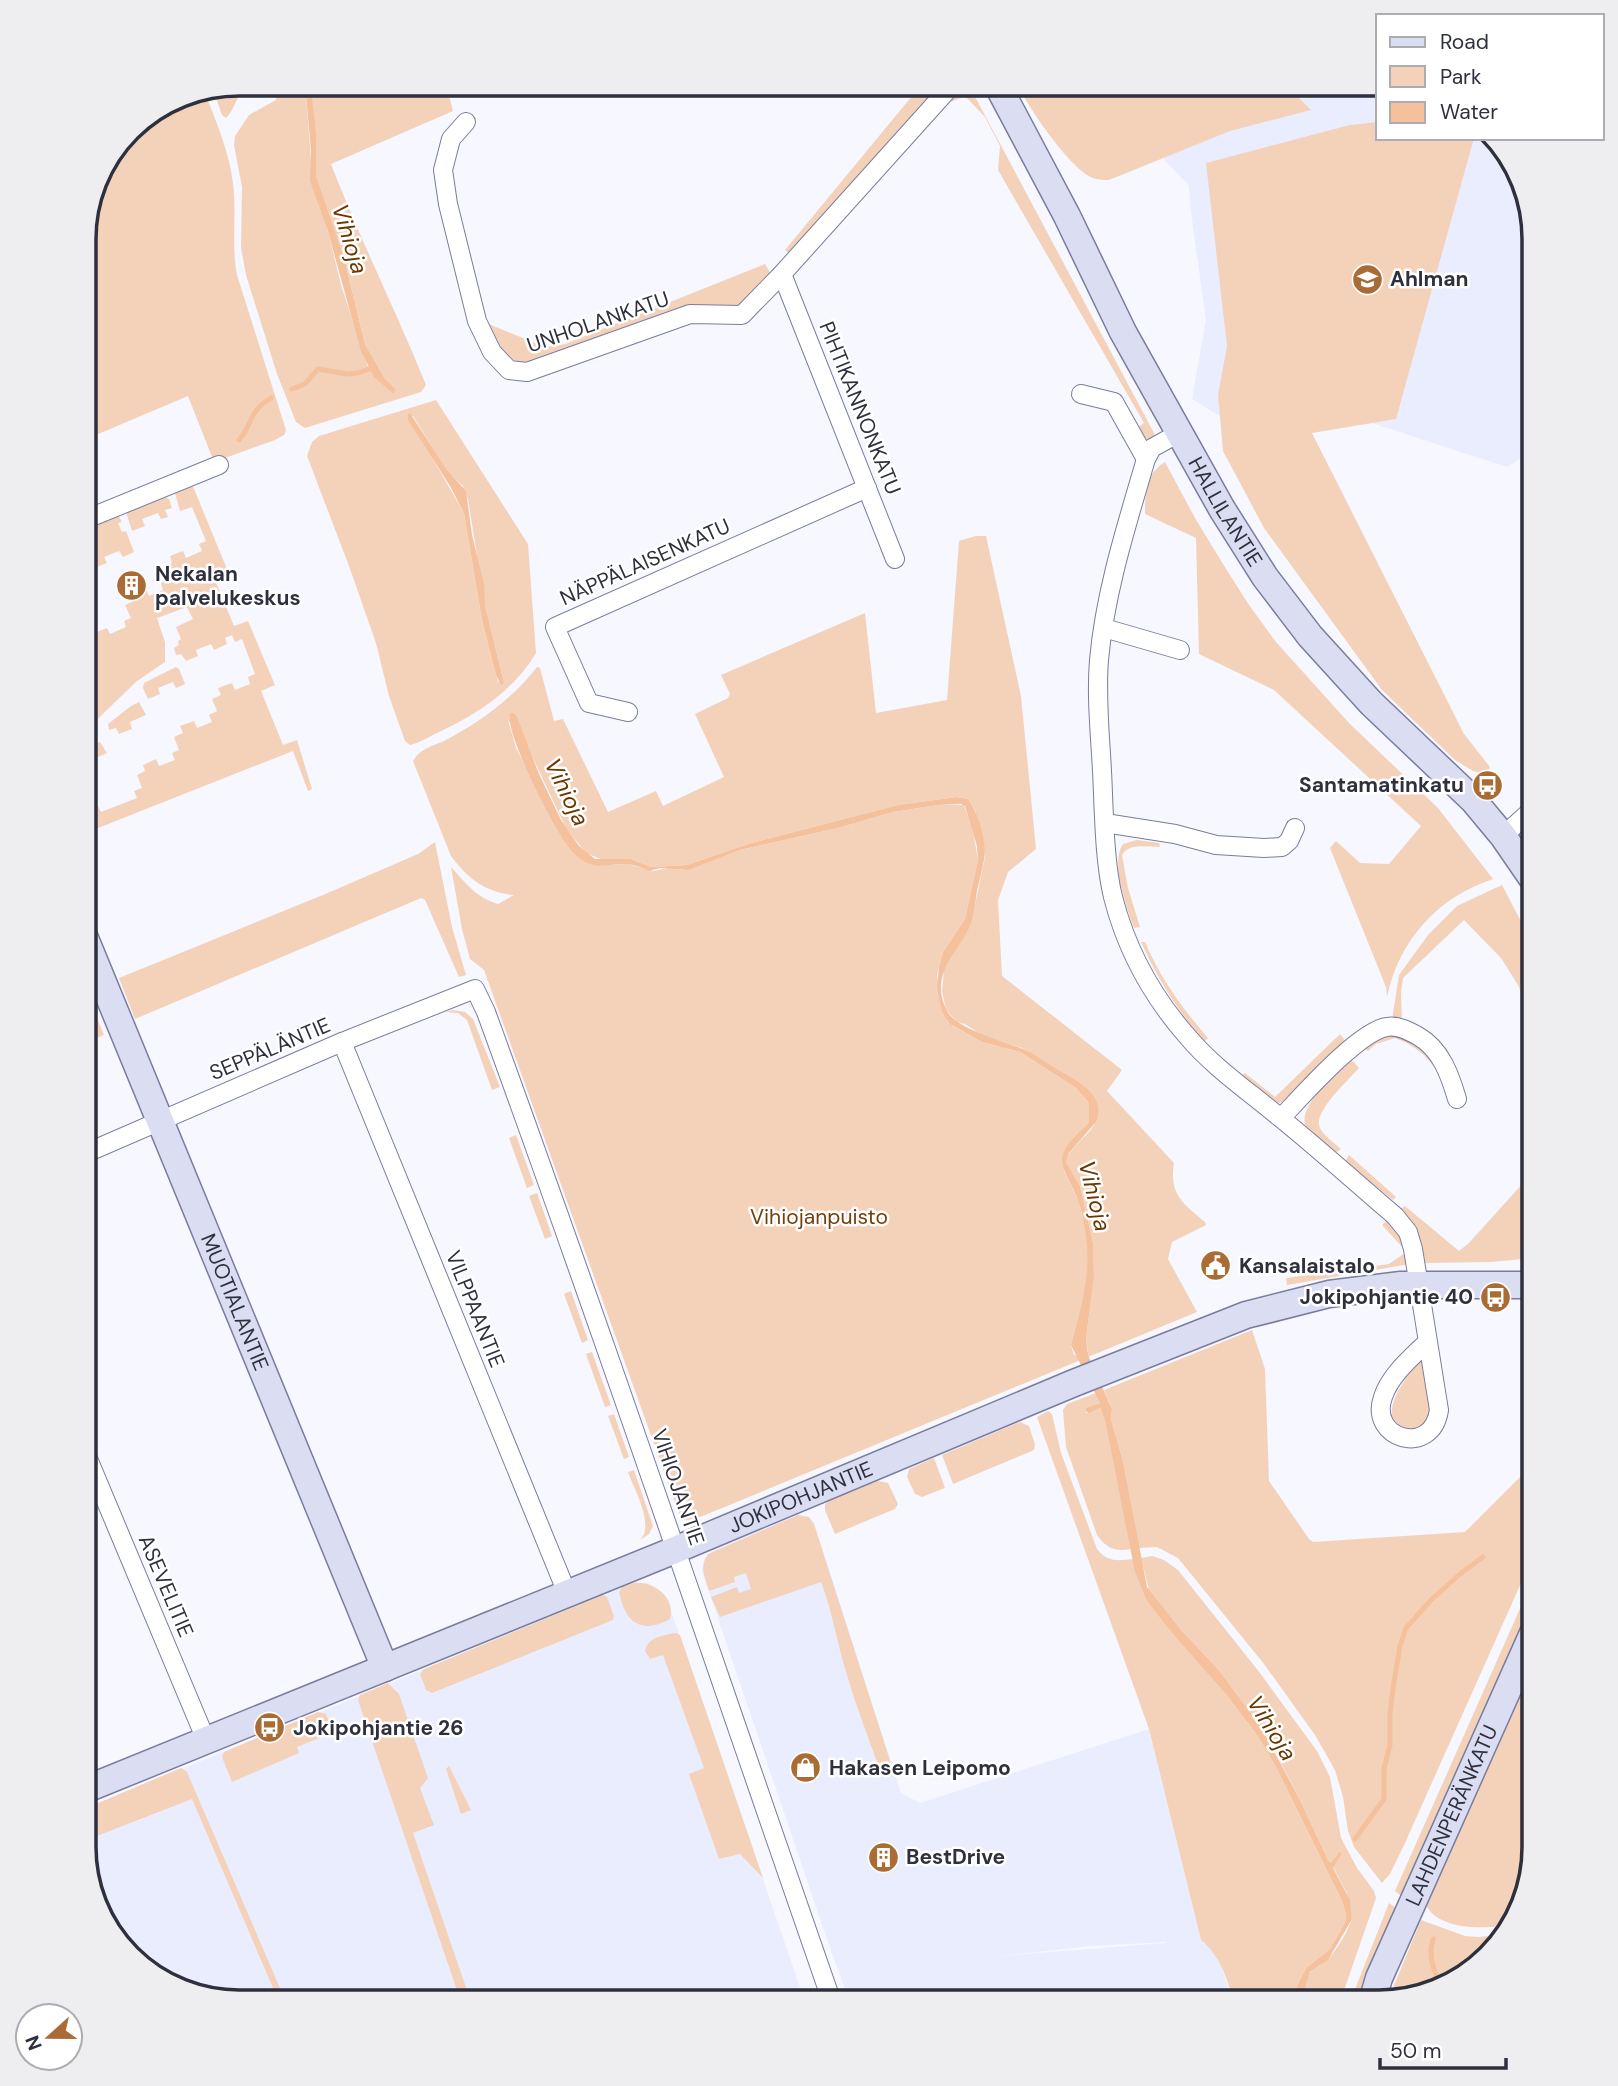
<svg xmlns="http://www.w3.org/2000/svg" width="1618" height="2086" viewBox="0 0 1618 2086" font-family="'DM Sans',sans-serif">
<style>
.built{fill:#eaedfe;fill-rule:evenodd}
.green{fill:#f4d2ba;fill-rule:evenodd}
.water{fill:#f4c19c}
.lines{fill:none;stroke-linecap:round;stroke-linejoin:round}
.stream{stroke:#f4c19c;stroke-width:5}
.street-casing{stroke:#797d9d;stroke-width:20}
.secondary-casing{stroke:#797d9d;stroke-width:29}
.street{stroke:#fff;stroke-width:18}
.secondary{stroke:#dbddf2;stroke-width:26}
.labels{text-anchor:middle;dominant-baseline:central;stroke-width:5;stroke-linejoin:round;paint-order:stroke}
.poi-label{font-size:21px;font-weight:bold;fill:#2f303e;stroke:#fff;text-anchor:start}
.street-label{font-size:21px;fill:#2f303e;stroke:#fff}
.park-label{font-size:21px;fill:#733e0a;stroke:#fff}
.water-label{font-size:23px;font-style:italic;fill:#6b3700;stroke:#fff}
.rim{fill:none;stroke:#2f303e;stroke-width:3.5}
</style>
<rect width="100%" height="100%" fill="#f6f7ff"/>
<!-- built -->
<g class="built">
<path d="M1094,84H1378V138H1492L1508,153L1534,239V450L1507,467L1307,402L1282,455L1192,399L1206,320L1191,212L1189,186Z"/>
<path d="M798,1515L809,1517L814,1524L901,1793L920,1803L1149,1729L1201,1940L1215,1953L1219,1961L1234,2002H850L832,1954L702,1571L704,1559L714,1550ZM1166,1942V1943L1001,1956L1090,1946Z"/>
<path d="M634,1583H648L656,1588L668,1602L805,2002H238L162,1981L110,1933L84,1847V1809Z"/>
</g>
<!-- green -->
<g class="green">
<path d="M239,84H247C237,95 234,111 226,118L222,115L213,89Z"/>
<path d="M276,84H300L306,94L311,161L341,285L368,367L385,379L365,344L343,254L316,175V131L309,84H446L453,111L331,164C360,239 396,311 426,385L421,392L305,428L296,422L277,374L246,275L241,248L242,187L234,145L235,136L249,115L276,100Z"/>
<path d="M922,84H944L790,254L785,250Z"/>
<path d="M1017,84H1290L1291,90L1311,110L1230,131L1109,180C1104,180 1098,180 1093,178C1070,169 1028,107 1017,84Z"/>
<path d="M964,86L972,91L1154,433L1155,437L1151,441L1145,438V444L1137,428L1144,423L998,170L1000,146L985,117L965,96L951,102L959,88Z"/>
<path d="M204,91C216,121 229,151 233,183C237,214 231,244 237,275L286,430L284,435L275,440L214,462L188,396L84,440V228L100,170L136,123L180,96Z"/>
<path d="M1378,122V138H1474L1396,419L1312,433L1464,734L1490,767L1487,774L1473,771L1455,760L1382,690L1264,528L1223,451L1218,395L1227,346L1206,163L1350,125Z"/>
<path d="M765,264L771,274L739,306L680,307L527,362C501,362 496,343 486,323L545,347L565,344Z"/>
<path d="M436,400L528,544L536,653C514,691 474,716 435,734C427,738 419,743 410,745L405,741L389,696L376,643L349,566L307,456L312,442L319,436ZM408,416H413L447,471L463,486L468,499L485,605L504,683L498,682L482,620L464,513Z"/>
<path d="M1165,462L1195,518L1223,564L1249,605L1276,642L1349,723L1438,808L1493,879C1438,897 1399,940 1387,997L1386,987L1330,848L1336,841L1360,863L1389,864L1421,826L1274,690L1199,654L1196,538L1145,514C1145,494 1146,473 1165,462Z"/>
<path d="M192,484L227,569L213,575L234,626L248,621L275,685L261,691L283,745L297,740L312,789L308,791L293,751L93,830L86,810L98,806L101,812L137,798L134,791L142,788L137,775L145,771L143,765L156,759L159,766L175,760L172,753L179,750L174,737L183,733L180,726L194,721L197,728L212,722L209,715L217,711L212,699L221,695L218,688L232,683L235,690L250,684L248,677L255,674L242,639L235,642L232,635L225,638L227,644L214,650L211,644L196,650L198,656L186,661L181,654L176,655L174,648L179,645L178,641L181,639L176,627L193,619L187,607L157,618L165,642V662L137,681L84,732V667L88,665L86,659L93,656L88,643L97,639L94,633L107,628L110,634L126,627L124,621L131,618L125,605L134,601L131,594L146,589L149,596L163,590L161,583L169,579L164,567L172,563L170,556L183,551L186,558L202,551L199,544L206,541L192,507L180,511L175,493L177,490Z"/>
<path d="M164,496L169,499L172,508L165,510L168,517L161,519L158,513L142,519L145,526L132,531L126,512Z"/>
<path d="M118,515L122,522L118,523L122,532L126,531L134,552L123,557L119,551L104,557L107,563L94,568L84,543V528Z"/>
<path d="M976,536H986L1021,696L1036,849L1008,872L998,900L1002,976L1122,1070L1107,1091L1174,1163C1169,1195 1183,1203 1205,1222L1206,1225L1172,1242L1168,1259L1197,1312L688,1522L680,1516L484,970L470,959L462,929L451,867C465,882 475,897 498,904L514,895C485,892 468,879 451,856L413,761C419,749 433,746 444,741C480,722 512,699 537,667L540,668L554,721L563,719L608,812L656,791L663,806L724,777L695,714L728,698L730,694L721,675L865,613L876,713L947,700L959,541ZM508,720L532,756L566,828L586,853L603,860L631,859L651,867L687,865L748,844L898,805L957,797L968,799L975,810L985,857L972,919L944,970L942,991L946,1010L957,1022L965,1024L982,1035L1022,1048L1082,1085L1098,1111C1098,1133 1071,1142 1066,1162L1080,1186L1093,1243L1094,1277L1086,1339L1088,1352L1074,1355L1071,1345L1087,1281L1089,1265L1087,1235L1079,1202L1064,1171L1065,1150L1089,1122V1103L1076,1088L1020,1052L982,1042L953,1026L942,1012L937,975L939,967L943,952L965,919L978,860L973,831L964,805H938L893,812L838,828L740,850L684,870L669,868L653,871L628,864L593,865L582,860L567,845L516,748Z"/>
<path d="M176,667L179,669L185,684L176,688L173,682L158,688L160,694L148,699L143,688L144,683Z"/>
<path d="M139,702L146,715L130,722L132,729L119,734L116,728L109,730L108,724L131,706Z"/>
<path d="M100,742L107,753L84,763V748Z"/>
<path d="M1137,840L1159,843L1160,847C1146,847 1129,843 1122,855L1128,888L1140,927L1134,928C1127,909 1110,862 1123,844Z"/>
<path d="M435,842L452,927L466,975L459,977L425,900L421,898L135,1019L119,978L323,895L418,854Z"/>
<path d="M1502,885L1534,946V1023L1518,985L1501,958L1464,920L1403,978L1401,993L1402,1021L1392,1020L1399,975L1428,935L1457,906Z"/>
<path d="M1141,942H1145C1160,978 1183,1009 1208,1038L1204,1042C1178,1011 1158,979 1141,942Z"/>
<path d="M84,986L104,1035L84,1043Z"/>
<path d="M453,1010L465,1012L473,1019L500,1087L492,1090L467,1020L458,1013L446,1012Z"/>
<path d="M1340,1034L1347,1043L1290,1099L1279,1103L1272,1102L1241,1076L1245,1073L1275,1097Z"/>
<path d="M1394,1035C1427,1045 1447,1070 1453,1104H1450C1443,1073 1426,1049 1395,1038L1376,1044L1368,1051L1364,1047L1384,1036Z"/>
<path d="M1348,1060L1354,1062L1359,1068C1349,1080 1312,1112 1320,1128C1324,1136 1334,1143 1341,1149L1335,1153L1307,1129C1295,1108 1334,1075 1348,1060Z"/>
<path d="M516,1135L534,1185L527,1188L509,1138Z"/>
<path d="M1349,1155L1396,1197L1393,1200L1345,1162Z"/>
<path d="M1534,1171V1258L1491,1262L1425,1263C1422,1240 1418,1226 1401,1209L1405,1206L1459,1251L1469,1243Z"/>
<path d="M537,1193L552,1236L545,1239L529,1196Z"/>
<path d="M1389,1219L1397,1226L1410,1264L1287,1285L1286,1278L1389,1264L1405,1253L1404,1249L1382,1225Z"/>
<path d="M571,1291L588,1340L582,1343L564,1294Z"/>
<path d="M1252,1330L1265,1369L1269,1481L1309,1539L1313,1542L1465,1532L1534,1463V1554L1405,1843L1390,1874L1382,1883L1354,1847L1348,1831L1343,1797L1335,1770L1315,1735L1264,1664L1178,1558L1157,1547L1139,1548L1123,1461L1111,1419L1112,1409L1104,1390Z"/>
<path d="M592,1352L611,1405L605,1407L586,1354Z"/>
<path d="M1423,1357L1431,1418L1417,1430C1367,1425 1405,1381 1419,1359Z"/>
<path d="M1096,1393L1100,1403L1086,1408L1085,1411L1086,1413L1100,1408L1105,1421L1131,1549C1115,1552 1106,1548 1097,1535L1066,1447L1063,1410L1067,1404Z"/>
<path d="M1048,1411L1052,1414L1061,1453L1097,1549C1107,1562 1118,1561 1133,1559L1147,1601L1225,1693L1257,1735L1275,1765L1342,1901L1346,1914L1345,1923L1330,1949L1306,1968L1297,1986L1296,1995L1299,2002H1234C1227,1978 1220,1956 1201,1940L1149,1729L1037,1417Z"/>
<path d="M614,1414L629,1457L624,1459L608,1416Z"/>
<path d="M1020,1422L1029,1426L1035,1444L1034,1450L953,1484L942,1455Z"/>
<path d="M934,1458L945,1488L922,1497L915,1494L907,1477L909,1469Z"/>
<path d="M634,1470L653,1526L649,1534L640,1540C655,1525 634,1489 628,1472Z"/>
<path d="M878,1481L888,1483L898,1504L895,1509L835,1534L825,1510V1504L830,1500Z"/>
<path d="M798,1515L809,1517L814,1524L895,1776L882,1777C871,1743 857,1710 847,1675C837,1644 833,1613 821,1582L720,1617L711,1597L737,1587L739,1593L751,1589L746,1573L734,1577L735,1582L709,1591C705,1577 699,1567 708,1554Z"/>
<path d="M1152,1556L1164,1560L1178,1570L1260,1673L1317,1751L1330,1777L1341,1838L1357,1868L1374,1891L1376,1898L1340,2002H1330L1326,1998L1312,2002L1305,1997C1300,1970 1317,1971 1329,1958C1339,1947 1347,1932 1352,1919L1347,1893L1333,1867L1339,1852L1331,1863L1328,1860L1300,1800L1266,1734L1218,1669L1182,1631L1149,1590L1141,1558Z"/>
<path d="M1534,1577V1602L1402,1895H1400L1395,1891Z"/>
<path d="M634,1583C653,1581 676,1597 670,1619C640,1635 625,1622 619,1592L622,1587Z"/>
<path d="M603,1595L607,1597L614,1616L613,1620L432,1693L426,1690L420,1674L424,1669Z"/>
<path d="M676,1633L680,1635L763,1878L740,1854L719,1859L689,1774L704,1768L663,1655L650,1659L645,1651C648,1637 663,1635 676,1633Z"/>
<path d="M1534,1660V1848L1514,1923C1490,1930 1441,1931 1427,1907L1428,1900Z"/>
<path d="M388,1683L399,1694L428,1778L420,1788L434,1825L413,1833L471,2002H461L358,1700L360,1695Z"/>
<path d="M318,1712L326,1714L334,1732L297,1747L299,1753L232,1782L222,1757L224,1752Z"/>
<path d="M449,1766L471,1810L461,1814L446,1769Z"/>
<path d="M181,1768L187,1772L286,2002H279L192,1799L84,1841V1809Z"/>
<path d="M1389,1903L1396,1908L1359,2002H1350Z"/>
<path d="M1421,1920L1465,1936L1478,1937L1505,1934L1465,1976L1388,2000Z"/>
</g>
<!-- water -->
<g class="water">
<path d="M300,84H309L311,90L316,131V175L343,254L365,344L385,379L395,389L394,394L374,377L361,351L327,228L310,181L311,151L306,94Z"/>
<path d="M410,413L447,470L466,491L472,535L484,584L485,605L504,683L501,685L496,675L482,620L464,513L450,486L408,420V414Z"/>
<path d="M510,713H514L517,717L539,774L561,820L579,846L595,859H631L651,867L687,865L748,844L898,805L957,797L968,799C979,814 987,842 984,860C982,871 979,881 977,891C975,904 974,917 969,928C955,957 929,975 947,1011C956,1029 1004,1041 1023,1049C1034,1054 1044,1061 1055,1068C1073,1079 1108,1094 1096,1122L1069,1153L1066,1162L1080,1186L1093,1243L1094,1277L1086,1339L1088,1355L1112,1409L1111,1419L1123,1461L1147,1587L1182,1631L1218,1669L1261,1727L1300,1800L1328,1860L1331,1863L1339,1852L1342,1853L1333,1868L1350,1900L1352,1919L1328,1960L1310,1972L1304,1991L1306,1997L1312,2002H1299L1296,1995L1297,1986L1306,1968L1330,1949L1345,1923L1346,1914L1342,1901L1275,1765L1257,1735L1225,1693L1173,1634L1147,1601L1135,1572L1105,1421L1100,1408L1089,1413L1085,1411L1086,1408L1100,1403L1071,1345C1085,1289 1095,1264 1080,1206C1077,1193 1062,1171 1062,1161C1061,1146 1080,1133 1089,1122V1103L1076,1088L1020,1052L982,1042L950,1024L942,1012L937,988L939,967L943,952L965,919L978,860L977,846L965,806L961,804L938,805L893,812L838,828L740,850L688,870L660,868L649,871C641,867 633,864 624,864C612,863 599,869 587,863C580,860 571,851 567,845C553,826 504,732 510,713Z"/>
</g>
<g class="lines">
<!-- stream -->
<g class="stream">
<path d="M292,389L305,384L318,369L347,374L358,373L374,367"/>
<path d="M239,440C254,423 247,413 271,398"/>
<path d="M1355,1839L1384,1799V1768L1390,1745V1714L1393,1688L1400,1646L1406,1628L1431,1600L1460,1574L1483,1557"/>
<path d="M1433,1939C1428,1955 1433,1969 1440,1984"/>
<path d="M1454,1979L1462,1977L1474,1967"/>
</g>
<defs>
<g id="street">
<path d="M466,122L451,139L443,170L448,204L477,321L492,352L509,370L527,372L690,314L742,315L782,274L953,84"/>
<path d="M782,274L895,559"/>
<path d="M1081,394L1114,402L1146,459"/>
<path d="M1179,433L1152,448L1146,459C1127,524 1105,592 1099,660C1096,696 1100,734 1102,771C1104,809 1104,860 1113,897C1126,948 1152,996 1187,1036C1213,1067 1247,1090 1278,1116C1318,1148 1356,1183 1395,1216L1408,1232L1413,1249L1439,1410C1432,1458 1368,1439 1383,1397C1390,1375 1412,1357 1427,1342"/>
<path d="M84,520L219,465"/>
<path d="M1104,628L1180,650"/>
<path d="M628,712L589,703L555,627L867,488"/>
<path d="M1105,823L1175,834L1216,845L1264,848L1282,847L1289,841L1295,828"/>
<path d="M1503,836L1534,808"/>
<path d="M342,1042L567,1593"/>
<path d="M1281,1118C1302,1096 1359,1031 1387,1027C1398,1025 1409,1031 1418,1036C1441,1049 1450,1075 1457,1099"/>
<path d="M84,1154L342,1042L475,989L486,1012C606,1341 717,1672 832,2002"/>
<path d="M84,1449L206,1740"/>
</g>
<g id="secondary">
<path id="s1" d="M997,84L1067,216L1123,332L1222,509L1265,577L1310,636L1371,703L1473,800L1503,836L1534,881"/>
<path id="s2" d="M84,936L385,1668"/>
<path id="s3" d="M84,1790L675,1550L1074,1383L1246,1315L1329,1294L1401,1285H1534"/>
<path id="s4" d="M1372,2002L1379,1978L1534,1631"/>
</g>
</defs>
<!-- street casing -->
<use href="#street" class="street-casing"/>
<!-- secondary casing -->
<use href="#secondary" class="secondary-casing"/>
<!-- street -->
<use href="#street" class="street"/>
<!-- secondary -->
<use href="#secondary" class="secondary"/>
</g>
<!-- icons -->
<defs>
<symbol id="university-disc" viewBox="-11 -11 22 22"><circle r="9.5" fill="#ab6b34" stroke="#fff"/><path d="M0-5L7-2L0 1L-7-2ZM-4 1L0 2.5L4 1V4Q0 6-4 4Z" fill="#fff"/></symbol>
<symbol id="building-disc" viewBox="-11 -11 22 22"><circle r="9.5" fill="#ab6b34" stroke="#fff"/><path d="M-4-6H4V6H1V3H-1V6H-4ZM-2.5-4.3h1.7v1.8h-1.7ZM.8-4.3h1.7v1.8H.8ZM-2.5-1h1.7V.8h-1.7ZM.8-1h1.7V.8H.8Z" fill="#fff"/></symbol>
<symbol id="bus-disc" viewBox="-11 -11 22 22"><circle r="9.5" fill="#ab6b34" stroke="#fff"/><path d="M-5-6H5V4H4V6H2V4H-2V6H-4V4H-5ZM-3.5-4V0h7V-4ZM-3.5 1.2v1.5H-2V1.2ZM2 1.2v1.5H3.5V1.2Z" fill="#fff"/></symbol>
<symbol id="civic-disc" viewBox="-11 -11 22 22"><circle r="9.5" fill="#ab6b34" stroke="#fff"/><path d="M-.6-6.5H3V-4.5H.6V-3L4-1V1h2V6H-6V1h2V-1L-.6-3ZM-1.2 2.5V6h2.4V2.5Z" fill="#fff"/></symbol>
<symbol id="shop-disc" viewBox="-11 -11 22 22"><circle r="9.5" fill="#ab6b34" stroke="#fff"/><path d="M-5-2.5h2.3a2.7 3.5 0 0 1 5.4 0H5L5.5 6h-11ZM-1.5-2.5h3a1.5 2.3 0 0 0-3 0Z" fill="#fff"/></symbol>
</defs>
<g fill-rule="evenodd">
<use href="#university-disc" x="1350" y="262" width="35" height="35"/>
<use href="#building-disc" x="114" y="568" width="35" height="35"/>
<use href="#bus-disc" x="1470" y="768" width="35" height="35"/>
<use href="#civic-disc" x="1198" y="1248" width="35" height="35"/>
<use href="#bus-disc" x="1478" y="1280" width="35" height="35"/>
<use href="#bus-disc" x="252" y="1710" width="35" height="35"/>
<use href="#shop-disc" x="788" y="1750" width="35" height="35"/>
<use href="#building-disc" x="866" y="1840" width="35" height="35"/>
</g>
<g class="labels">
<!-- poi labels -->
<g class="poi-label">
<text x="1390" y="279">Ahlman</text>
<text x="155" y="574">Nekalan<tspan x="155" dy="24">palvelukeskus</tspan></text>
<text x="1464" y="785" text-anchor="end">Santamatinkatu</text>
<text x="1239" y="1266">Kansalaistalo</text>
<text x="1473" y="1297" text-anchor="end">Jokipohjantie 40</text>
<text x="293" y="1728">Jokipohjantie 26</text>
<text x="829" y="1768">Hakasen Leipomo</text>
<text x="906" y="1857">BestDrive</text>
</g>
<!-- street labels -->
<g class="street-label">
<text transform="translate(598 322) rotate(-19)">UNHOLANKATU</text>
<text transform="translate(860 408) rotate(68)">PIHTIKANNONKATU</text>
<text stroke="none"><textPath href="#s1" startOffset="485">HALLILANTIE</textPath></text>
<text transform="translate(645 562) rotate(-24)">NÄPPÄLAISENKATU</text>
<text transform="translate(270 1049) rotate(-23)">SEPPÄLÄNTIE</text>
<text stroke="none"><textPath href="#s2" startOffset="396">MUOTIALANTIE</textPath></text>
<text transform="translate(475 1309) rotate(68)">VILPPAANTIE</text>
<text transform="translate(678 1487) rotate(71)">VIHIOJANTIE</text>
<text stroke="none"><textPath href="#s3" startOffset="774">JOKIPOHJANTIE</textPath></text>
<text transform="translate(166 1586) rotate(67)">ASEVELITIE</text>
<text stroke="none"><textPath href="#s4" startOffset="203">LAHDENPERÄNKATU</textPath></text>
</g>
<!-- park labels -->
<g class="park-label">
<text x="819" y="1217">Vihiojanpuisto</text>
</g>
<!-- water labels -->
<g class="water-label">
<text transform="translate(350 239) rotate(73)">Vihioja</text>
<text transform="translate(567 792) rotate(64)">Vihioja</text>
<text transform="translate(1095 1196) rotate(76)">Vihioja</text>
<text transform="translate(1272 1728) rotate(58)">Vihioja</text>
</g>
</g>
<!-- crop -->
<path d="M0 0H1618V2086H0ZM239 96H1379A143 143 0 0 1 1522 239V1847A143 143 0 0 1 1379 1990H239A143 143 0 0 1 96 1847V239A143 143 0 0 1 239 96Z" fill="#eeeef0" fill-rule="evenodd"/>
<path class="rim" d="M239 96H1379A143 143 0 0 1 1522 239V1847A143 143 0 0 1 1379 1990H239A143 143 0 0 1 96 1847V239A143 143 0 0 1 239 96Z"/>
<!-- legend -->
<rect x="1376" y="14" width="228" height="126" fill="#ffffff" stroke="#acacb2" stroke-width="2"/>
<rect x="1390" y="37" width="35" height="10" fill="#dbddf2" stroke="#acacb2" stroke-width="2"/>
<text x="1440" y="49" font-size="21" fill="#2f303e">Road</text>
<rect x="1390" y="66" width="35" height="21" fill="#f4d2ba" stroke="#acacb2" stroke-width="2"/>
<text x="1440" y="84" font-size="21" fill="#2f303e">Park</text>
<rect x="1390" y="102" width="35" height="21" fill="#f4c19c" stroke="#acacb2" stroke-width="2"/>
<text x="1440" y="119" font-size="21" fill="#2f303e">Water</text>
<!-- north arrow -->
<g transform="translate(49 2037) rotate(249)"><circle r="33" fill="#ffffff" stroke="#acacb2" stroke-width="2"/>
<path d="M0-5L12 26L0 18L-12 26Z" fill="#ab6b34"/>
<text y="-10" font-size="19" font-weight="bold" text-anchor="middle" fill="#2f303e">N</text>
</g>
<!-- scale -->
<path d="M1380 2058v10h126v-10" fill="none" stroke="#2f303e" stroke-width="3.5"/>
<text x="1390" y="2058" font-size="21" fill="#2f303e" stroke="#ffffff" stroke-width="5" paint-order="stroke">50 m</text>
</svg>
